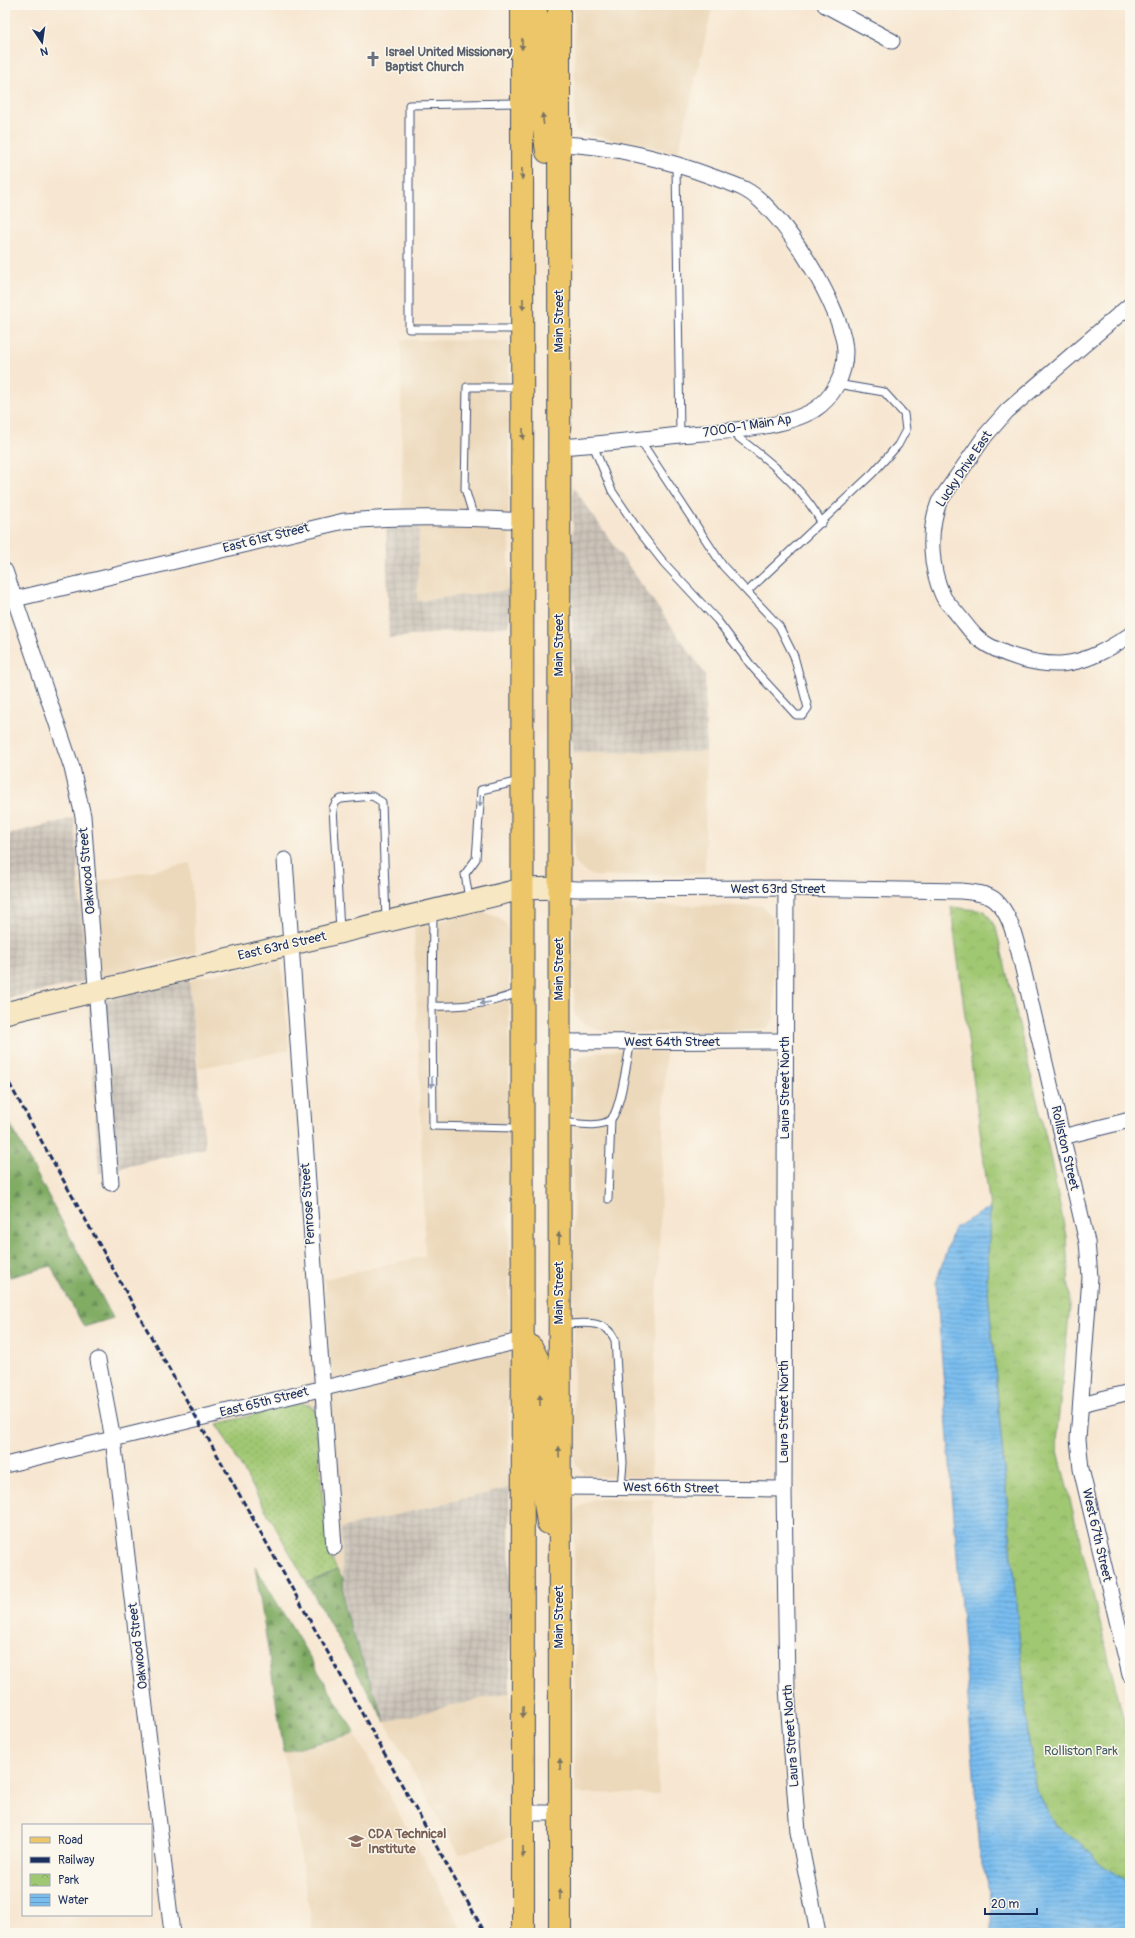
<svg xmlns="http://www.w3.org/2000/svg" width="1135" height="1938" viewBox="0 0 1135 1938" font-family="Pangolin,sans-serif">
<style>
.built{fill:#ecd8ba}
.industrial{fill:url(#industrial-grid)}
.grass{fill:url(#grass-dots);stroke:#5e7b68}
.forest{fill:url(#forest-firs);stroke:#4e6e61}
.park{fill:url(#park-crowns);stroke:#5e7b68}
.water{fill:url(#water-rules);stroke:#4a76a6}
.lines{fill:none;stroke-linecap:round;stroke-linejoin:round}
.lane-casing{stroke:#3c4b6f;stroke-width:9}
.street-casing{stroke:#3c4b6f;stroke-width:17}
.secondary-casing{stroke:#3c4b6f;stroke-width:23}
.primary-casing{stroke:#3c4b6f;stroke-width:24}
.lane{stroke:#fff;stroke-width:7}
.street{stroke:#fff;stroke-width:15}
.secondary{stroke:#f7e8c3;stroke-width:21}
.primary{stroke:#ecc669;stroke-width:22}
.rail{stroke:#1b2f5e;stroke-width:3;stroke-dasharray:6 3;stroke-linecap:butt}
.oneway{fill:#797363}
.oneway2{fill:#8d97ae}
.labels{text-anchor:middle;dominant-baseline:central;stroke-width:3;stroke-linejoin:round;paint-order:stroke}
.worship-label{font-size:13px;font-weight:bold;fill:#5b616d;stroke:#fbf7ec;text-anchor:start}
.street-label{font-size:13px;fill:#1b2f5e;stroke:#fbf7ec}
.park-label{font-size:13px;fill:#435d64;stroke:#fbf7ec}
.education-label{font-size:13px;font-weight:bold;fill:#785e54;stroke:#fbf7ec;text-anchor:start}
</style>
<defs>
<pattern id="industrial-grid" width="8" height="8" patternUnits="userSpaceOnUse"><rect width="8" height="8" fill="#cbc3b8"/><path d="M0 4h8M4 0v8" fill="none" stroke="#aea8a1"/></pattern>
<pattern id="grass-dots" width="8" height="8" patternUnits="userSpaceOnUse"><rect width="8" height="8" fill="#a0c772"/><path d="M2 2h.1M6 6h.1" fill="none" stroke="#89ab65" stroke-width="1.8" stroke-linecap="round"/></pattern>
<pattern id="forest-firs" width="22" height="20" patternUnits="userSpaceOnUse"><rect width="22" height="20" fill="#80ac64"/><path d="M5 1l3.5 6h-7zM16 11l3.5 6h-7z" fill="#688c56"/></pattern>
<pattern id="park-crowns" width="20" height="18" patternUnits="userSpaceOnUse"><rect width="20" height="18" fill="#a0c772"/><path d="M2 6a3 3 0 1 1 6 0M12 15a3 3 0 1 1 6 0" fill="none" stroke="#89ab65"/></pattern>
<pattern id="water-rules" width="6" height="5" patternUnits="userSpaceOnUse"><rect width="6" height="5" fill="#79bdef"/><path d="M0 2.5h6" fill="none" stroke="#629ac5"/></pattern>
</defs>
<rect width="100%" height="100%" fill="#fbf7ec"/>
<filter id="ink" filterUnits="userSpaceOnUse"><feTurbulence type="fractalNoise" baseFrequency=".025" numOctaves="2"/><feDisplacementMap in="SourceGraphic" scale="8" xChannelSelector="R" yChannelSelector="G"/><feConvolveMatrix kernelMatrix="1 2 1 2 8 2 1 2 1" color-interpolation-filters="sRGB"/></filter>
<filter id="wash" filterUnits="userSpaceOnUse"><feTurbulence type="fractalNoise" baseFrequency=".012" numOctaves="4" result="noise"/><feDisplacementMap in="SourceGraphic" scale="16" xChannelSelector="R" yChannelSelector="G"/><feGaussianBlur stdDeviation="0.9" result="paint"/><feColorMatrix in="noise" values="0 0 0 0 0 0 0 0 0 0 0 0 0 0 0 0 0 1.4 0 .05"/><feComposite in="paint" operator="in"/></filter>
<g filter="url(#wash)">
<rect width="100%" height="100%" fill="#f7e7d2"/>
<!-- built -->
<g class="built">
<path d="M574,5H713L678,153L580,133L575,129Z"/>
<path d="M401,340L509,341V590L417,601L419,526H402Z"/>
<path d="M572,752H706L705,874L595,876L587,873L579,867L574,859Z"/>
<path d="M190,863L196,953L86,981L79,885Z"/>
<path d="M580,905L762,906L773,917L774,1019L768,1027L760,1030L609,1033L585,1025L575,1016L574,1010L573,912Z"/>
<path d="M471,913H485L498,917L506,924L509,932V1488L341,1528L343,1578L331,1558L326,1536L309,1405L300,1403L303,1384L331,1376L324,1279L425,1256L414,927Z"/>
<path d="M281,959L289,1050L199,1068L189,980Z"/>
<path d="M666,1049L651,1478L588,1476L583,1472L574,1461L573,1065L582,1056L606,1051Z"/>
<path d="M593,1499H653L659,1794L575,1793L574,1517L576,1509Z"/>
<path d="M510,1692V1838L459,1854L385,1722Z"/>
<path d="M355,1733L464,1933H313L284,1752Z"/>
</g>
<!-- industrial -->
<g class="industrial">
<path d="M573,487L705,674L706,752H572Z"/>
<path d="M386,526H419L417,601L509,590V626L389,638Z"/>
<path d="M74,818L86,981L5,999V835Z"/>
<path d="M189,980L205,1148L99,1173L89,1004Z"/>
<path d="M509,1488L510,1692L385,1722L344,1609L341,1528Z"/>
</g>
<!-- grass -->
<path class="grass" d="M300,1403L309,1405L315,1410L326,1536L331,1558L337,1570L307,1583L217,1424Z"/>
<!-- forest -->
<g class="forest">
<path d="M5,1114L113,1318L84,1327L51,1266L10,1277L5,1253Z"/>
<path d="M255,1566L355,1733L284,1752Z"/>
<path d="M337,1570L343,1578L344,1609L385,1722L307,1583Z"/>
</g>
<!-- park -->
<path class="park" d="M951,907L985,911L996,928L1049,1150L1066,1236L1070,1306L1056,1442L1130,1746V1883L1096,1860L1078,1841L1056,1826L1037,1791L1028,1736L987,1280L990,1208Z"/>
<!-- water -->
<path class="water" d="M990,1208L987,1280L1028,1736L1037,1791L1056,1826L1078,1841L1096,1860L1130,1883V1933H991V1895L981,1865L936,1283L954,1228Z"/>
</g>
<g filter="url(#ink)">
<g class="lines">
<defs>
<g id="lane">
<path d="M520,103L409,105V329H521"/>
<path d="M676,165L680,435"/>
<path d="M731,432C766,458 800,484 822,523"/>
<path d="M593,445L612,491L639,531L664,563L717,620L753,668L796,715H803L808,708L794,656L779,626L723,566L640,440"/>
<path d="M474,518L465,489L467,387H520"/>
<path d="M748,591L873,473L898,445L906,430L904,414L884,392L837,384"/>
<path d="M469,899L465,874L476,859L481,790L520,781"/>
<path d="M340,930L333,808L336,802L341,799L372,796L382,802L386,921"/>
<path d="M432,1006L433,912"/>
<path d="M562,1122C575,1123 600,1129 611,1119C621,1110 627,1058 631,1042"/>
<path d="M519,1128L433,1126L432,1006C464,1007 490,1004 520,992"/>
<path d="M608,1199L611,1119"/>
<path d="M563,1324C583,1324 605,1318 615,1340L623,1463L621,1487"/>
</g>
<g id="street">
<path d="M825,5L892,41"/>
<path d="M1130,305L1007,411L985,436L939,502C928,531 930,568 943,596C946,603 954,609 958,615C965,623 972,634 980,640C1001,655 1035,665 1061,664C1087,662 1109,649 1130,635"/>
<path d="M558,447C599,445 640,439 680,435C719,431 780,430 814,410C833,398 845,375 845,352C845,311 782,209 746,190C737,185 726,182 716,178C668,160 610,145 559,144"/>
<path d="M5,571L72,768L83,816L111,1183"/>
<path d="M15,599L344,521C403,516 464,517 523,521"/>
<path d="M285,860L334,1547"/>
<path d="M559,888L577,889L786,888L961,891C972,892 988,893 996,901C1010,914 1014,935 1019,952L1087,1242L1090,1277L1078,1439L1081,1469L1130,1675"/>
<path d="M786,888L784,1489L787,1688L798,1832L818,1933"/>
<path d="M560,1042L785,1041"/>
<path d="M1062,1137L1130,1120"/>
<path d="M98,1360L113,1439L172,1933"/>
<path d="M1081,1404L1130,1392"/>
<path d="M5,1465L523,1340"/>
<path d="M559,1487L784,1489"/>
<path d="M523,1813H560"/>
</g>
<path id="secondary" d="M5,1013L522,889L559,888"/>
<g id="primary">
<path d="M522,5L523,1933"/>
<path d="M531,5L534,7L539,21L541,108L547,152"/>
<path d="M559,5L560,1933"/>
<path d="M523,1340L532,1348L538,1360L541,1475L548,1523"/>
</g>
</defs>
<!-- lane casing -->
<use href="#lane" class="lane-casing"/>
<!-- street casing -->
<use href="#street" class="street-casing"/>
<!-- secondary casing -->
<use href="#secondary" class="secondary-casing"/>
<!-- primary casing -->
<use href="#primary" class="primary-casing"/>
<!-- lane -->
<use href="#lane" class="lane"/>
<!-- street -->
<use href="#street" class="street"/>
<!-- secondary -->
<use href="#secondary" class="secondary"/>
<!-- primary -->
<use href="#primary" class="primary"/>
<!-- rail -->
<path class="rail" d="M5,1076L485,1933"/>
</g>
<!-- one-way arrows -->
<defs><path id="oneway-solid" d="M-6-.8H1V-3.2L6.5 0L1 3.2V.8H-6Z"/></defs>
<g class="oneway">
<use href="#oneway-solid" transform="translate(522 44) rotate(90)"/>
<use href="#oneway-solid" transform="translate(543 119) rotate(-97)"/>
<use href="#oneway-solid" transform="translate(522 174) rotate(90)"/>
<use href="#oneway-solid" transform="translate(523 304) rotate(90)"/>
<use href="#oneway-solid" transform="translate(523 434) rotate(90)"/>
<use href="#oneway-solid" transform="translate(559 1238) rotate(-90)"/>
<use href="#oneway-solid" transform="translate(540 1400) rotate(-91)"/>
<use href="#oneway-solid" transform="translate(559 1452) rotate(-90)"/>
<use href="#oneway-solid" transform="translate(523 1712) rotate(90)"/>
<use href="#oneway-solid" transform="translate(560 1764) rotate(-90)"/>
<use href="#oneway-solid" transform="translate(523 1852) rotate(90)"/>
<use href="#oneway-solid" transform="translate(560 1894) rotate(-90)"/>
</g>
<g class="oneway2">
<use href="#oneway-solid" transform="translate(480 801) rotate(94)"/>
<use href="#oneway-solid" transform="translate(485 1003) rotate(171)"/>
<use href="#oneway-solid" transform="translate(432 1082) rotate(90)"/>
</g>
</g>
<!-- icons -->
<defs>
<symbol id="church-bare" viewBox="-9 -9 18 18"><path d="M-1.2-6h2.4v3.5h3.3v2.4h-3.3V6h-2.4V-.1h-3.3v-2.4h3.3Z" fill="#6b7280" stroke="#fbf7ec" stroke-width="2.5" paint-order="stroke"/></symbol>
<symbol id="school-bare" viewBox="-9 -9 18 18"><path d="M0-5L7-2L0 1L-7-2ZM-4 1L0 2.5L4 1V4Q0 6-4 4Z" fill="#8d6e63" stroke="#fbf7ec" stroke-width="2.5" paint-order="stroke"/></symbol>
</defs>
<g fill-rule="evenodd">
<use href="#church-bare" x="362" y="48" width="22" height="22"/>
<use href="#school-bare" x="345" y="1830" width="22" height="22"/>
</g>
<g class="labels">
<!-- worship labels -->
<g class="worship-label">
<text x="385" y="52">Israel United Missionary<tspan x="385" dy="15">Baptist Church</tspan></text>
</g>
<!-- street labels -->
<g class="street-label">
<text transform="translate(559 321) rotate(-90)">Main Street</text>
<text transform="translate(747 426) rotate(-9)">7000-1 Main Ap</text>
<text transform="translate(964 469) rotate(-56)">Lucky Drive East</text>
<text transform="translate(266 538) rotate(-14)">East 61st Street</text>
<text transform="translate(559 645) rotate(-90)">Main Street</text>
<text transform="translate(87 871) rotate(-95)">Oakwood Street</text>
<text x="778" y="889">West 63rd Street</text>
<text transform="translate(282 946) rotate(-13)">East 63rd Street</text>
<text transform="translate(559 969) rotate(-90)">Main Street</text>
<text x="672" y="1042">West 64th Street</text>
<text transform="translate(785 1088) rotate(-90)">Laura Street North</text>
<text transform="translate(1065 1148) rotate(77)">Rolliston Street</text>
<text transform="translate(308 1204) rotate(-94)">Penrose Street</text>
<text transform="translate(559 1293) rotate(-90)">Main Street</text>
<text transform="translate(264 1402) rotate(-14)">East 65th Street</text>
<text transform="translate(784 1412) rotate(-90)">Laura Street North</text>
<text transform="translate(671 1488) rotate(1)">West 66th Street</text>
<text transform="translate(1097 1535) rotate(77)">West 67th Street</text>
<text transform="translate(559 1617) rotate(-90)">Main Street</text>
<text transform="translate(138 1646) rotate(-97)">Oakwood Street</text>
<text transform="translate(791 1736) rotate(-94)">Laura Street North</text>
</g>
<!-- park labels -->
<g class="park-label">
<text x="1081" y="1751">Rolliston Park</text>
</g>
<!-- education labels -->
<g class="education-label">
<text x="368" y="1834">CDA Technical<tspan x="368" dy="15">Institute</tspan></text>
</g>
</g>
<!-- margin -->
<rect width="1135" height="1938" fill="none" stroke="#fbf7ec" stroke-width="20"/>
<!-- legend -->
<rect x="22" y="1824" width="130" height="92" fill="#fbf7ec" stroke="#a1a7b3"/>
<rect x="30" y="1837" width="20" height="6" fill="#ecc669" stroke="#a1a7b3"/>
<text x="58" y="1844" font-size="12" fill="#1b2f5e">Road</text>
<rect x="30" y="1857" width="20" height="6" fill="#1b2f5e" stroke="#a1a7b3"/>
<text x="58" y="1864" font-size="12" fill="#1b2f5e">Railway</text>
<rect x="30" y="1874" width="20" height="12" fill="url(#park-crowns)" stroke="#a1a7b3"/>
<text x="58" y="1884" font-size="12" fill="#1b2f5e">Park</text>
<rect x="30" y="1894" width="20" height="12" fill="url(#water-rules)" stroke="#a1a7b3"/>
<text x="58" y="1904" font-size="12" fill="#1b2f5e">Water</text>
<!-- north arrow -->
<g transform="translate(42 42) rotate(167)" stroke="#fbf7ec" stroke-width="3" paint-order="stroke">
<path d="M0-3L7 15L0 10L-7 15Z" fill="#1b2f5e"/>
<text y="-6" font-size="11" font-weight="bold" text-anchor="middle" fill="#1b2f5e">N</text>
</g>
<!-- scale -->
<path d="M985 1908v6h52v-6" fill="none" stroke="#1b2f5e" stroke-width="2"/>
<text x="991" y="1908" font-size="12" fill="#1b2f5e" stroke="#fbf7ec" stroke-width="3" paint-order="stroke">20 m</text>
</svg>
